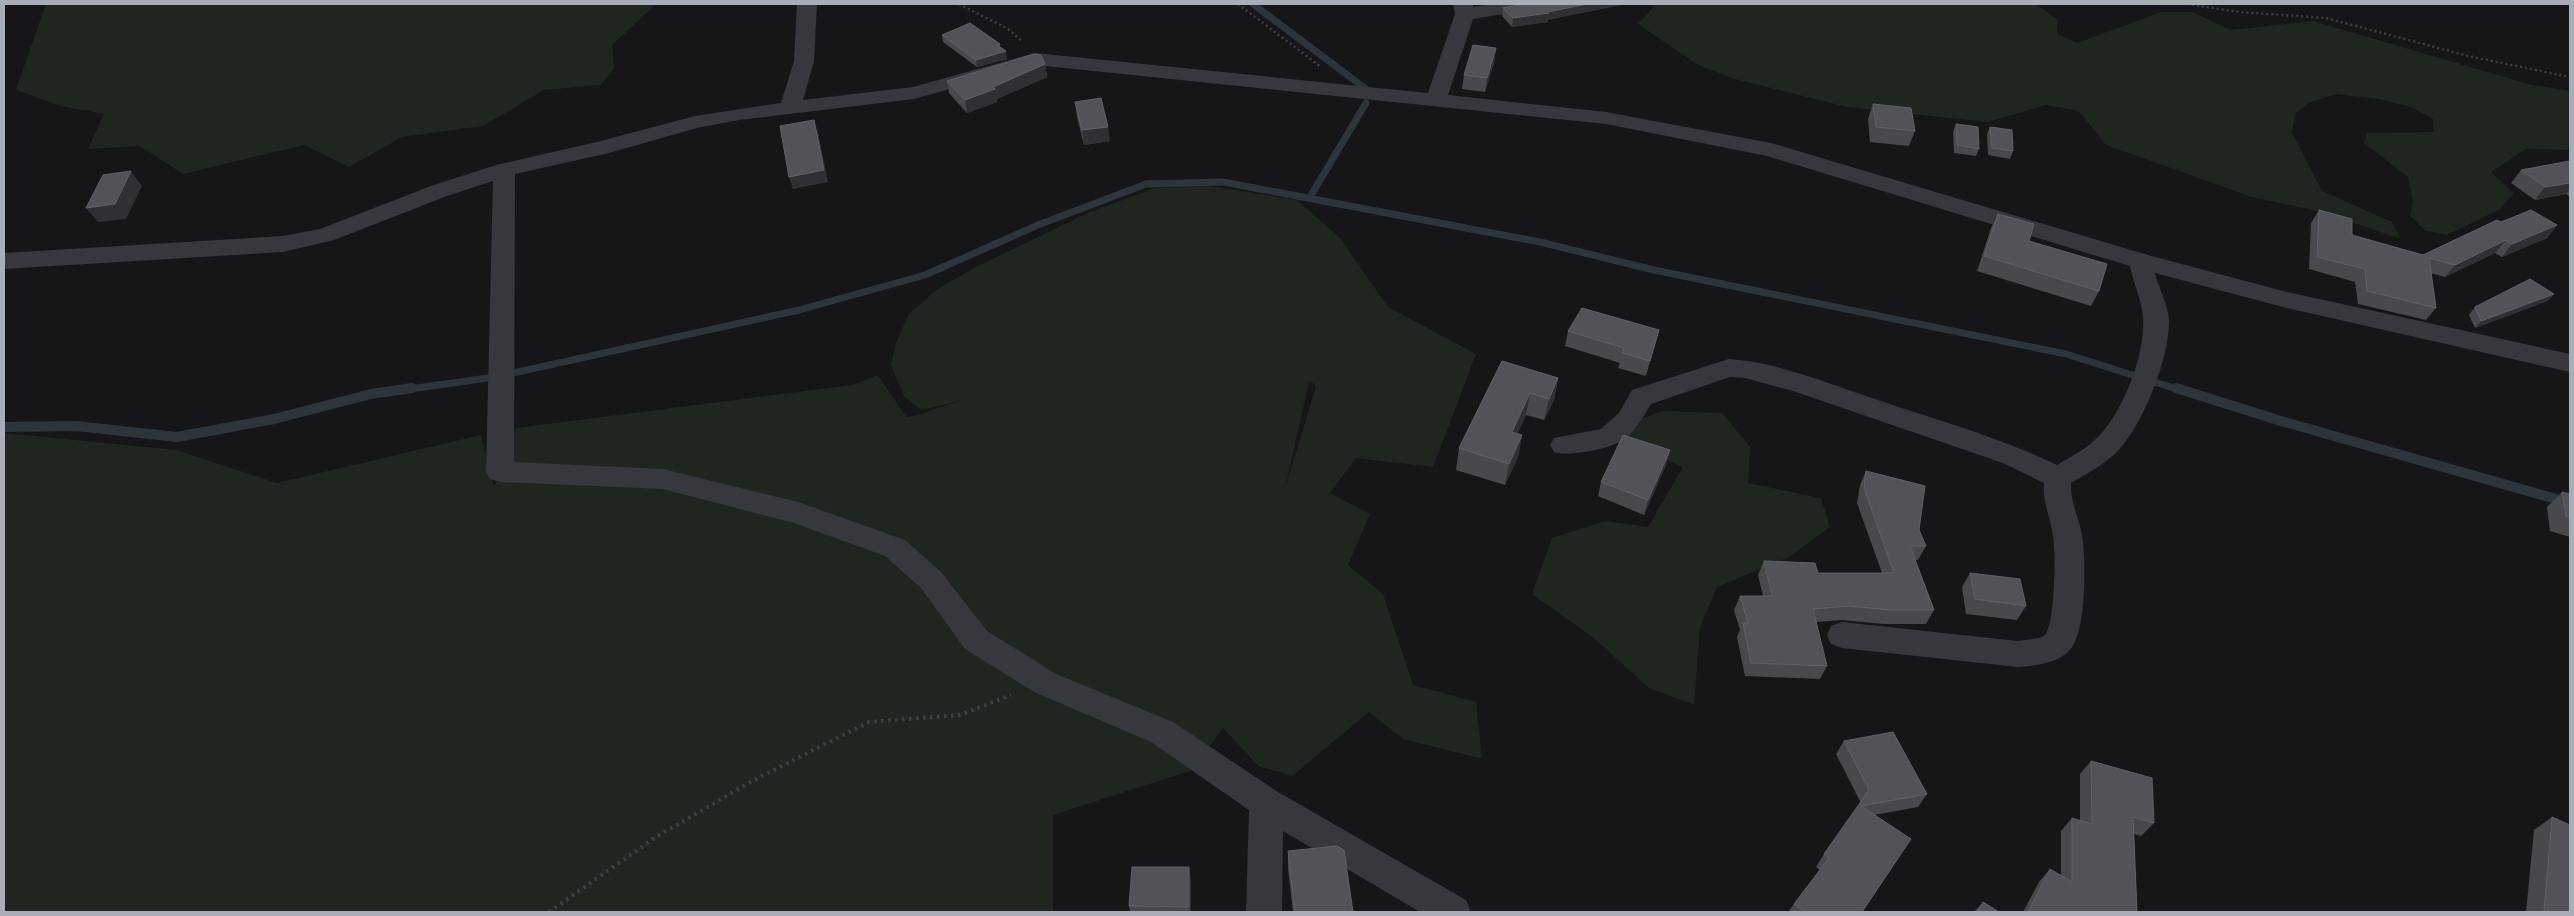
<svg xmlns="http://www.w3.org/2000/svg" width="2574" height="916" viewBox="0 0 2574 916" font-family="'Space Grotesk',sans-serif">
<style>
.green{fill:#1e261f;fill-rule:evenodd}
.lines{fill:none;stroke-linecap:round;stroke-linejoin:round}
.stream-far1{stroke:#2c353c;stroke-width:7}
.stream{stroke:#2c353c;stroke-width:10}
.path-far1{stroke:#3d3f44;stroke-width:2.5;stroke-dasharray:2 3;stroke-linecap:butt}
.path{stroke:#3d3f44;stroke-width:4;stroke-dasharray:2.5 4.5;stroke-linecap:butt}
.street{fill:#37383d;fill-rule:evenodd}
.wall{fill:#47494d}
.shaded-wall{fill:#2f3033}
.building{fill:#525359;stroke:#5f6168}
</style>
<rect width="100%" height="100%" fill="#161618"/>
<!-- green -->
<g class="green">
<path d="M46,4H656L612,45L614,68L601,85L544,90L483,126L402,137L349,167L304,145L183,174L140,146L88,149L104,114L60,106L16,90Z"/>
<path d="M1656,4H2036L2058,20L2057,34L2077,43L2161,12H2192L2231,30L2313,21L2532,85L2570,91V150L2526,149L2491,172L2514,193L2500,209L2447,235L2426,231L2410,215L2413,201L2408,177L2364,143L2367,133L2434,132L2433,119L2411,107L2378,99L2336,94L2308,103L2295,114L2292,133L2322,191L2392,222L2401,239L2322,212L2252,197L2106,145L2079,111L2046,105L1987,122L1847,107L1735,79L1698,65L1638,24Z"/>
<path d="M1209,186L1297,200L1340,238L1388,307L1476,354L1433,467L1356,458L1330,493L1370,514L1348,565L1383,594L1413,685L1476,702L1482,759L1403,739L1369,712L1292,776L1258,766L1223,728L1193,770L1053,815V912H4V433L176,450L277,483L481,435L494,488L516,428L853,385L878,375L907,418L960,401L921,410L904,396L891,365L896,343L909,314L936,290L974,268L1088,213L1155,188ZM1310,381L1316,386L1285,489L1309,382Z"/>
<path d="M1662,411L1722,413L1750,447L1748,483L1821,498L1830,527L1789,557L1717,587L1700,627L1694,705L1649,688L1595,639L1532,594L1552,538L1605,521L1648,527L1683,467L1634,446L1622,426Z"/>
</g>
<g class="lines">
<!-- stream-far1 -->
<g class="stream-far1">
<path d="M1253,4L1366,89"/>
<path d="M1310,197L1366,103"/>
<path d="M403,390L495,377L799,310L925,275L1038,225L1146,184L1223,182L1540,242L1654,270L2066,354L2180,390"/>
</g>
<!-- stream -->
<g class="stream">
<path d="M2176,388L2281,421L2570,503"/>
<path d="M4,427L76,426L177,437L274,419L371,394L412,388"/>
</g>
<!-- path-far1 -->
<g class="path-far1">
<path d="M959,4L1008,29L1022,41"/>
<path d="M1238,4L1321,67"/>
<path d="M2187,4L2239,12L2326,18L2468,56L2570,77"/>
</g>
<!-- path -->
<path class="path" d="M549,912L656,837L754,780L869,722L960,715L1011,695"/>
<!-- street -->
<path class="street" d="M797,4H817L814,61L803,100L913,87L1035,53L1428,93L1455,14L1453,4H1473V7L1492,4H1537L1534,8L1527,10L1473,19L1448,95L1606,112L1771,143L2148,255L2283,291L2570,354V372L2283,307L2155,273C2159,289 2168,304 2169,320C2170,358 2142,427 2116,453C2103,465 2086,474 2071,483C2070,501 2079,518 2082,535C2086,560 2087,633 2069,651C2056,664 2034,666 2018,667L1842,648L1831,644L1827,635L1831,626L1842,622L2018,641L2040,638L2045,635C2055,623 2056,553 2053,536C2051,518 2042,502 2044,483L2003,463L1796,392L1745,378L1730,377L1651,404C1631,438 1625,445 1585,452C1574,453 1565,455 1554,452L1550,445L1554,438L1601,429L1619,413L1632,390L1729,359C1778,362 1828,384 1875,399C1936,420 1999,437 2057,465C2070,457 2084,450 2095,440C2122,416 2146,353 2143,318C2142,300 2133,283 2130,266L1767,156L1606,124L1036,65L914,99L739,120L697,128L609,153L515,174L514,462L663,469L798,502L905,540L941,572L987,631L1056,674L1173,722L1278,792L1466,900L1471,912H1420L1283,831L1282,912H1246L1249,810L1151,742L1034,692L965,649L921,588L885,556L794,523L663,489L500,482L490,479L486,472L493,181L447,196L334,240L283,252L4,269V253L283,236L320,229L431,186L496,165L597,142L695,116L781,103L794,61Z"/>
</g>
<!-- wall -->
<g class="wall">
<path d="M1503,8L1548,20V22L1512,27L1502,16Z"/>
<path d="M942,35L1000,44V47L1007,59L977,67L943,42Z"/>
<path d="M1496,48L1494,63L1485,92L1462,89L1464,75Z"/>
<path d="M1045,64L1047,77L997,99V102L967,113L949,93L947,81Z"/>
<path d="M1075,102L1110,141L1084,145L1077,117Z"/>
<path d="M1873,104L1915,131L1909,146L1870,142L1868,119Z"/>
<path d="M1956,124L1979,149L1976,156L1954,153L1953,132Z"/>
<path d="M1990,127L2013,151L2010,159L1988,155L1987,134Z"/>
<path d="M2570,161V197L2566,194L2535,200L2511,183L2521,170Z"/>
<path d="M2319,210L2352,235L2423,255L2501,222L2557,225L2547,238L2502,257L2495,253L2445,277L2431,273L2436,308L2426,320L2358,304L2355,282L2309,269L2311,223Z"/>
<path d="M1998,214L2029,241L2099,291L2091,306L1977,271L1991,228Z"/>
<path d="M2554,294L2547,301L2475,328L2469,315L2475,307Z"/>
<path d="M1659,330L1646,376L1618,368L1620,363L1565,346L1568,331Z"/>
<path d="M1502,361L1558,378L1554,400L1544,420L1526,415L1517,434L1522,435L1518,457L1505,485L1456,470L1459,448Z"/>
<path d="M1670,450L1666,465L1644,515L1598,496L1601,482Z"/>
<path d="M1866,471L1919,530L1926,546L1918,560H1915L1934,610L1926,624H1884L1842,620L1816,622L1827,666L1820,679L1745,676L1737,637L1740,630L1734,610L1740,596H1763L1758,575L1764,561L1818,573H1882L1857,503L1860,485Z"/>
<path d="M2562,492L2570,494V537L2550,531L2547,507Z"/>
<path d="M1970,573L2026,606L2017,620L1966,614L1962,587Z"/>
<path d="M1844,741L1927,794L1918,807L1874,815L1862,912H1788L1794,904L1820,870L1816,867L1824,854L1861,803L1836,754Z"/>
<path d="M2091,761L2154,823L2141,836L2134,834L2137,912H2023L2039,882L2050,869L2061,875V831L2072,818L2080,821V774Z"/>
<path d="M2552,817L2570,912H2526L2534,830Z"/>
<path d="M1288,851L1353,912H1293L1288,869Z"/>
<path d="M1191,879V912H1130L1129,906Z"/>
<path d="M1983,902L1999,912H1974Z"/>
</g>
<!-- shaded-wall -->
<g class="shaded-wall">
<path d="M1587,4H1627L1548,20V22L1512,27L1513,18Z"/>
<path d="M1496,48L1494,63L1485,92L1487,78Z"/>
<path d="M1006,51L1007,59L977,67L976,60Z"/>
<path d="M1045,64L1047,77L997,99V102L967,113L965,100Z"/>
<path d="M814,120L818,132L828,182L793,189L789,177Z"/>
<path d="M1108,127L1110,141L1084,145L1082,130Z"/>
<path d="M131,171L142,186L126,219L98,222L86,208Z"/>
<path d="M2570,183V189L2566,194L2535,200L2545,187Z"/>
<path d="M2557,225L2547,238L2502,257L2512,244Z"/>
<path d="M2506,240L2495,253L2445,277L2455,265Z"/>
<path d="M2554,294L2547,301L2475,328L2481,321Z"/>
<path d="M1558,378L1554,400L1544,420L1549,399Z"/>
<path d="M1530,393L1526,415L1508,454L1512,432Z"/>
<path d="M1522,435L1518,457L1505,485L1509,464Z"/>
<path d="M1670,450L1666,465L1644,515L1648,500Z"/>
<path d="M1189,867L1191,879V912H1190L1189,907Z"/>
</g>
<!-- building -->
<g class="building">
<path d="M1524,4H1587L1548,12L1549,13L1513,18L1503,8Z"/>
<path d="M970,23L1000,44L997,45L1006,51L976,60L942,35Z"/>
<path d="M1473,45L1496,48L1487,78L1464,75Z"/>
<path d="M1034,54L1041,55L1045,64L993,87L995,89L965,100L947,81Z"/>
<path d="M1101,98L1108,127L1082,130L1075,102Z"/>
<path d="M1873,104L1911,108L1915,131L1876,127Z"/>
<path d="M814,120L824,170L789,177L780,126Z"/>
<path d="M1956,124L1978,127L1979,149L1957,145Z"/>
<path d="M1990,127L2012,130L2013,151L1992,148Z"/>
<path d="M2570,161V183L2545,187L2521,170Z"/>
<path d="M131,171L115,204L86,208L103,175Z"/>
<path d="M2319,210L2352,219V235L2423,255L2497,220L2501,222L2531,210L2557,225L2512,244L2506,240L2455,265L2429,258L2436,308L2367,291L2365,269L2317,257Z"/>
<path d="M1998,214L2034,224L2029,241L2107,264L2099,291L1984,256Z"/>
<path d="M2530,279L2554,294L2481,321L2475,307Z"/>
<path d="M1582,308L1659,330L1650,361L1622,353L1624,348L1568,331Z"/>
<path d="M1502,361L1558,378L1549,399L1530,393L1512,432L1522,435L1509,464L1459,448Z"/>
<path d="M1623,435L1670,450L1648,500L1601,482Z"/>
<path d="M1866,471L1925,486L1919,530L1926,546H1910L1934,610H1891L1849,606L1813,609L1827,666L1751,663L1743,623H1748L1740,596H1772L1764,561L1815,563L1818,573H1894L1864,488Z"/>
<path d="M2562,492L2570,494V517L2566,516Z"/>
<path d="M1970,573L2020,579L2026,606L1975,599Z"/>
<path d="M1893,732L1927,794L1861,806L1911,839L1862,912H1805L1794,904L1829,858L1824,854L1869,790L1844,741Z"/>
<path d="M2091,761L2152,778L2154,823L2133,817L2137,912H2028L2050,869L2072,882V818L2092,824Z"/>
<path d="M2552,817L2570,825V912H2544Z"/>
<path d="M1337,846L1344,850L1353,912H1295L1288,851Z"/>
<path d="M1132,867H1189V907L1129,906Z"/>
<path d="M1983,902L1999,912H1977Z"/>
</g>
<!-- border -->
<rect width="2574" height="916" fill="none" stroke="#a8adb8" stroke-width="10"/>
</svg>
